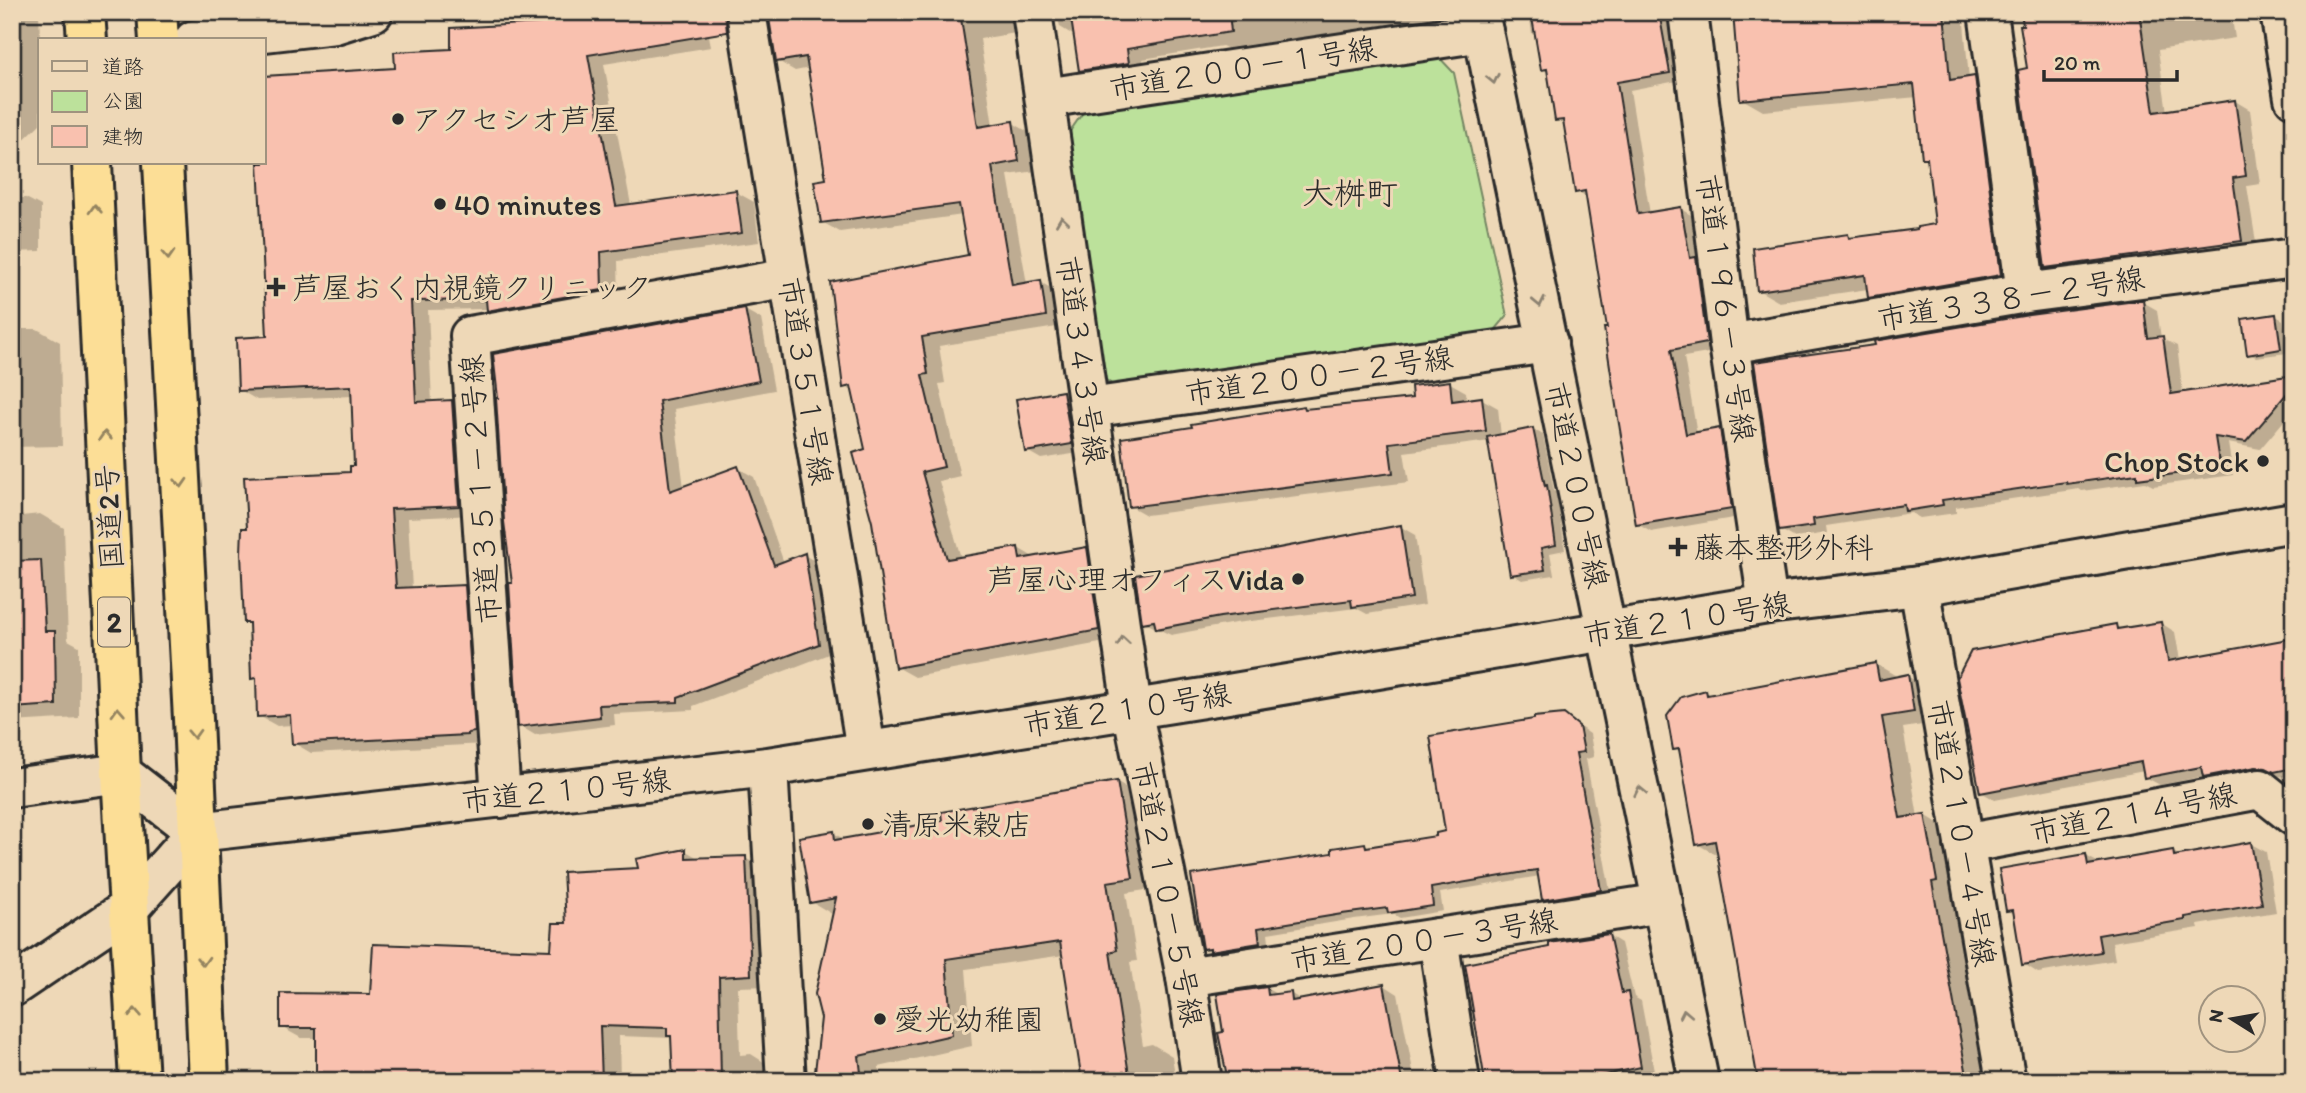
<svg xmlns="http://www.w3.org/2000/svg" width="2306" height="1093" viewBox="0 0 2306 1093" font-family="Itim,'Klee One',sans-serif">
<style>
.green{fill:#bce19b;stroke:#748663;stroke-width:2}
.shadow{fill:#0003}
.building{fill:#f9c1af;stroke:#2b2b2b;stroke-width:2}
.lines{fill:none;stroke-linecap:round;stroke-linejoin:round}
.street-casing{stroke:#2b2b2b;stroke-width:44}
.secondary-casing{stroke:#2b2b2b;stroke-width:44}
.highway-casing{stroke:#2b2b2b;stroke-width:44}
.street{stroke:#eed8b7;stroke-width:38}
.secondary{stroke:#eed8b7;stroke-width:38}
.highway{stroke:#fcde96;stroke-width:38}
.oneway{stroke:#8c8271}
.oneway2{stroke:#948460}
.poi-dot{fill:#2b2b2b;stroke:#eed8b7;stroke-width:2.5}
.labels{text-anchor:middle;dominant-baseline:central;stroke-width:6;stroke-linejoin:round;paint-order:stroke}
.shield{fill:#eed8b7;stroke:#665f55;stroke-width:2}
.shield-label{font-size:28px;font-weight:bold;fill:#2b2b2b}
.street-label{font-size:30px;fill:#2b2b2b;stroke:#eed8b7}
.poi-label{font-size:30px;fill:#2b2b2b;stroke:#eed8b7;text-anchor:start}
.neighbourhood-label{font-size:32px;fill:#2b2b2b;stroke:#eed8b7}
</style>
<rect width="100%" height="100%" fill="#eed8b7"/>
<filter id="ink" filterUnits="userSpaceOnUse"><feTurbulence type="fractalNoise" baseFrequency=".0143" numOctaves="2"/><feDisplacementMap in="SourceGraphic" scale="14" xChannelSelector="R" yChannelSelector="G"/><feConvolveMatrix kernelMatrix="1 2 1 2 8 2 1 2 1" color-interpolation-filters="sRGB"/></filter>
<g filter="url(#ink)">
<!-- green -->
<path class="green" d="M1436,54L1454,73L1507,316L1486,341L1124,393L1102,377L1066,137L1084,111Z"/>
<!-- shadow -->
<g class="shadow">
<path d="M12,12H39L40,40V124L12,151Z"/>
<path d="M705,12L711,47L604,64L631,205L736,192L754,202L759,242L618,261L619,299L506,320L488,309L428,310L432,403L452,402L470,412L476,515L408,518L412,589L464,587L482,597L485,744L311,753L294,743L292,725L277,726L259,716L258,680L253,678L250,624L246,622L356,468L353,396L257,400L240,390L269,338L260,163H264L397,70L453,50Z"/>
<path d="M770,12H1030L1028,31L980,39L993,126L1013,123L1030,133L1036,171L1008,175L1027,284L1040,282L1058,292L1063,326L939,346L945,383L939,384L960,476L939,481L961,558L1018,548L1035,558L1086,548L1104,558L1116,640L915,677L897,667L867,451L854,392L845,387L970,256L963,215L840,232L822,222L828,181L810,68L795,71L778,61Z"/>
<path d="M1057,12H1456L1457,19L1286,42L1281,40L1227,48L1222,46L1143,59L1146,73L1098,80L1081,70L1075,36L1060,27Z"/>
<path d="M1529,12H1675L1682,80L1630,90L1650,214L1681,209L1694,217L1720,351L1684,357L1697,434L1719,430L1733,438L1745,516L1651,532L1637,524L1587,198L1577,192L1565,125L1557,120L1549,73L1543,69L1537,37L1532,34Z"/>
<path d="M1734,12H1963L1969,79L1974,78L1995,90L2022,287L1891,309L1869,297L1868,289L1779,302L1758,290L1848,236L1854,239L1919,230L1937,225L1929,160L1924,157L1918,97L1763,111L1742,99Z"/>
<path d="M2023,12H2231L2235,38L2158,50L2167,112L2235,101L2250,110L2260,184L2247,186L2257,249L2062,276L2046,267Z"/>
<path d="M12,198H26L41,206V251L12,252Z"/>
<path d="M2143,302L2157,310L2161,338L2177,346L2183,394L2294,376V409L2260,449L2228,443L2233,475L2153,486L2145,482L2082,491L2079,489L1956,507V513L1920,518L1911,513L1826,526L1827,533L1795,538L1781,530L1877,346Z"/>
<path d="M745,310L761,319L774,390L674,409L684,488L738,468L754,477L784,563L804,555L820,564L834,652L693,706V710L614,714L615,725L535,735L520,726L514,585L506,522Z"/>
<path d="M2276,316L2283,320L2287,353L2256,357L2249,354Z"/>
<path d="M12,329H37L60,342L62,446L12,447Z"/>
<path d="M1450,383L1466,392L1467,401L1482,399L1498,408L1501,436L1533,429L1543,435L1554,491L1557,493L1565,550L1550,553L1554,575L1522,580L1512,574L1490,441L1404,452L1409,482L1146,515L1130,506L1304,408L1309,411L1414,400Z"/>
<path d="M1063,393L1077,402L1085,452L1041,459L1027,451Z"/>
<path d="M40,514L64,528L68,640L79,646V718L12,722V517Z"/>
<path d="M1401,527L1415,535L1425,605L1367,614L1356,608L1235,623L1171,635L1143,622Z"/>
<path d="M2161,623L2175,632L2180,660L2294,639V778L2271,775L2219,784L2205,776L2160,785L2145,777L2144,771L1995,800L1981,792L2116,626L2123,630Z"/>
<path d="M1876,664L1898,677L1907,676L1929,688L1935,723L1903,728L1918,817L1925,815L1946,828L1958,892L1952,893L1986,1081H1760L1720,857L1697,844L1681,753L1675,749L1706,692L1712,696Z"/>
<path d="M1564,716L1590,734L1594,757L1586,759L1611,896L1554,905L1543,899L1540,876L1440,893L1443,911L1400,918L1393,914L1354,919L1268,933L1270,949L1215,954L1205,948L1334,854L1364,844L1371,848L1438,838L1447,833Z"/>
<path d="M1116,782L1136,794L1152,889L1126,893L1137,961L1130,962L1143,1046L1152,1044L1172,1056L1176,1081H1082L1064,955L966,969L972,1046L879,1067L880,1081H816L835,913L832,914L812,902L833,833L846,840L944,822Z"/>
<path d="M2251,844L2266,852L2276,912L2198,925L2199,928L2112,942L2115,960L2038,973L2024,964L2016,915L2008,910L2086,856L2101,864L2173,852L2181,856Z"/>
<path d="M686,851L700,859L745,858L765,869L770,986L738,987L740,1055L751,1054L770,1066L771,1081H675L673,1038L619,1036L620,1081H318V1038H301L281,1027L372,996L553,952L568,925L640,870Z"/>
<path d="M1608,935L1621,943L1634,997L1641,1001L1656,1081H1488Z"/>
<path d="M1384,985L1398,994L1415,1081H1230L1225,1034L1266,988L1278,995L1290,993L1303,1001Z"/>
</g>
<!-- building -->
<g class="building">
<path d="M539,12H725L727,32L588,55L616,206L736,190L742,233L601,252L602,290L487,311L486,300L411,301L416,402L452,400L459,506L391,509L396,588L465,585L475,732L468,733V735L292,744L290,715L257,717L256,678L251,679L249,623H244L241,553L242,528H247L244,477L350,472V466H354L351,386L238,391L236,338L267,336L258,163H264V76L395,68L394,52L451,49V28L541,23Z"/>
<path d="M768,12H960L978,127L1013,121L1019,161L992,166L1012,285L1041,280L1046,316L922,337L928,374L922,375L944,467L922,472L947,559L1018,547L1020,559L1087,547L1099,630L895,668L872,522L853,453L865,449L851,386L843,388L830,282L968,255L959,204L821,223L814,181L826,179L806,57L776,62Z"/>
<path d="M1070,12H1229L1231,32L1127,49L1129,63L1079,71Z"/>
<path d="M1531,12H1659L1670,73L1617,82L1638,214L1681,207L1690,258L1696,257L1707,343L1671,350L1686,434L1720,428L1732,509L1636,525L1617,412L1604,328H1607L1585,191L1575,193L1563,120L1555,121L1547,69L1541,70Z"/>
<path d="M1733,12H1944L1950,80L1975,76L2001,275L1868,298L1865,275L1757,291L1753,248L1848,234L1849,238L1917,229V227L1935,224L1927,158H1922L1914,84L1740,100Z"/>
<path d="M2021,12H2139L2154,112L2235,100L2246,176L2233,178L2242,241L2045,268L2018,70L2027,68L2020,25H2023Z"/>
<path d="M2143,300L2148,338L2163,336L2171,394L2294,375V385L2246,442L2215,437L2220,468L2137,479V474L2067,484L2066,482L1942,500L1943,505L1905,511L1904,505L1813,519L1814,526L1779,531L1754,362L1875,345L1874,341L2029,315Z"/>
<path d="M745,308L759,381L659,401L670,491L738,466L774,565L805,553L819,644L678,697V702L599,705L600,717L518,727L509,583H512L504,522L496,398H498L493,354Z"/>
<path d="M2276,314L2281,349L2247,355L2242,319Z"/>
<path d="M1450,381L1452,401L1482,397L1486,431L1389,443L1393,473L1129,507L1121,438L1192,427L1191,424L1304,406L1305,409L1412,398L1411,386Z"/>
<path d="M1063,391L1072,444L1025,452L1016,399Z"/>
<path d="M1533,428L1545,486L1547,485L1556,545L1541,548L1545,570L1510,575L1487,437Z"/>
<path d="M1401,525L1412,598L1352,607L1351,600L1220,617L1156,629L1154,621L1142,623L1135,575Z"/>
<path d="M41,560L45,631H55L56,705L12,708V561Z"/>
<path d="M2161,622L2168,661L2294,638V768L2274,772L2266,768L2256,767L2203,777L2201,767L2144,778L2141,762L1980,793L1957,678L1971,651L2116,624L2117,629Z"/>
<path d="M1876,663L1879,680L1908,674L1914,712L1882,717L1900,818L1925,814L1937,881L1932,882L1968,1081H1758L1715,841L1696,845L1679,749L1673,750L1667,716L1681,697L1706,690L1707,695Z"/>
<path d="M1564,714L1579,726L1584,752L1576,753L1601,890L1542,900L1537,870L1431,888L1433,906L1388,913L1387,908L1342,914L1258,928L1260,943L1210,951V948L1203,949L1191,875L1332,853V848L1365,843L1366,847L1436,836V833L1445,831L1430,736L1534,719V717Z"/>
<path d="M1117,781L1133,878L1107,882L1117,950L1110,952L1130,1081H1082L1060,942L946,959L952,1035L859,1056L862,1081H814L821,1018L815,994L836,898L810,903L799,837L834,831L835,840L942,821L941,812Z"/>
<path d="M2251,842L2262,904L2185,917V920L2098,935L2101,952L2022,965L2013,910L2006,911L1999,869L2086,854L2088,865L2173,850L2174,856Z"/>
<path d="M686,849V858L746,856L751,975L719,977L721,1081H673L671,1036H667V1028L600,1026L602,1081H316V1028H280V993L370,994L373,944L551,950L553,923H566L563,872L638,868L636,859Z"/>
<path d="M1609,934L1622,993L1628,992L1641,1067L1577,1081H1485L1465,964L1549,947V943Z"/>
<path d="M1384,984L1402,1081H1228L1218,1033L1223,1032L1217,994L1267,987L1268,995L1291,992L1292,1001Z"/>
</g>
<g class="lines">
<defs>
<g id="street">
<path d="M746,12L866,750"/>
<path d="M1032,12L1132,708L1186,977L1202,1081"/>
<path d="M1479,12L1699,1081"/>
<path d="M1688,12L1729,344L1768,604"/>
<path d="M1988,12L2026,293"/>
<path d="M194,40L335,24L373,12"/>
<path d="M1045,98L1483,32"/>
<path d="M1729,344L2026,293L2294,258"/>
<path d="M1089,408L1548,343"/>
<path d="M1919,586L2006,1081"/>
<path d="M768,767L786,1081"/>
<path d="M12,788L121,773L197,832"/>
<path d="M501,798L470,336L789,278"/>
<path d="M1964,844L2260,789L2294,816"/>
<path d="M1438,938L1460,1081"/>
<path d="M1186,977L1663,903"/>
</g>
<g id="secondary">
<path d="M2280,12L2294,98"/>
<path d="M12,987L129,908L197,832L768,767L1216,696L1768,604L1919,586L2294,522"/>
</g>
<g id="highway">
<path d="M85,12L87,40"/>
<path d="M157,12L159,40"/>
<path d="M92,163L121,773L139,1081"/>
<path d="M163,163L193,719L209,1081"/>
</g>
</defs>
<!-- street casing -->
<use href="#street" class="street-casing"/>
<!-- secondary casing -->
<use href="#secondary" class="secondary-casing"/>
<!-- highway casing -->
<use href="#highway" class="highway-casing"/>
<!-- street -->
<use href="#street" class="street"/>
<!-- secondary -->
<use href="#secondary" class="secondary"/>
<!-- highway -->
<use href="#highway" class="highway"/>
</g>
<!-- one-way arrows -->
<defs><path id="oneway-chevron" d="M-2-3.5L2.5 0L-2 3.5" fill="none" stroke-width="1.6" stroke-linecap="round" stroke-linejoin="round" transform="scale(1.75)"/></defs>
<g class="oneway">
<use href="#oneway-chevron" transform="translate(1493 79) rotate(78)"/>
<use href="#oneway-chevron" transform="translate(1062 221) rotate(-98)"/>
<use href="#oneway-chevron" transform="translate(1539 302) rotate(78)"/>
<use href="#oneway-chevron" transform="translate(1123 641) rotate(-98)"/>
<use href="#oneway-chevron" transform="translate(1640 791) rotate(-102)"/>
<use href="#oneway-chevron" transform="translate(1685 1014) rotate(-101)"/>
</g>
<g class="oneway2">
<use href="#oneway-chevron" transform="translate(95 209) rotate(-93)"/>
<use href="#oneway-chevron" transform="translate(168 255) rotate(87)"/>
<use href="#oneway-chevron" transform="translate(105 436) rotate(-93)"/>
<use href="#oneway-chevron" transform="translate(181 483) rotate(87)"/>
<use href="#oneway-chevron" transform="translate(118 712) rotate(-93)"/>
<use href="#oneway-chevron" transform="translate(194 734) rotate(88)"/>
<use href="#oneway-chevron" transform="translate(203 961) rotate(87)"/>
<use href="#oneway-chevron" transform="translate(135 1013) rotate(-93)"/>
</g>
</g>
<!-- markers -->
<g class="poi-dot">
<circle cx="398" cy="119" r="7"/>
<circle cx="440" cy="204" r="7"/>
<path d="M272.5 276.5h7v7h7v7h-7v7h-7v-7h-7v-7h7z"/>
<circle cx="2263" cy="461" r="7"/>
<path d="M1674.5 536.5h7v7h7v7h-7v7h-7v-7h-7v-7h7z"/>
<circle cx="1298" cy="579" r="7"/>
<circle cx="868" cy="824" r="7"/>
<circle cx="880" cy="1019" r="7"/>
</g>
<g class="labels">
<!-- shield labels -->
<rect class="shield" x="98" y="597.5" width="32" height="49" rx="5"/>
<g class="shield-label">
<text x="114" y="622">2</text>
</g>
<!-- street labels -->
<g class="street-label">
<text transform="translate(1243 68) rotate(-9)">市道２００－１号線</text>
<text transform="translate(2011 298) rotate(-9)">市道３３８－２号線</text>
<text transform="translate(1726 308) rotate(82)">市道１９６－３号線</text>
<text transform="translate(1082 360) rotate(82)">市道３４３号線</text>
<text transform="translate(1319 375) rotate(-8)">市道２００－２号線</text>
<text transform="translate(806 381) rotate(81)">市道３５１号線</text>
<text transform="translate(1577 485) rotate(78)">市道２００号線</text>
<text transform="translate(480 489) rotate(-94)">市道３５１－２号線</text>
<text transform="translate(109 517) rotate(-93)">国道2号</text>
<text transform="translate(1687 619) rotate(-9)">市道２１０号線</text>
<text transform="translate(1127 709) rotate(-9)">市道２１０号線</text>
<text transform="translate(566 790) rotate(-6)">市道２１０号線</text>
<text transform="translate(2133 813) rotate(-11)">市道２１４号線</text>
<text transform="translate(1962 833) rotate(80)">市道２１０－４号線</text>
<text transform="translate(1168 894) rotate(79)">市道２１０－５号線</text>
<text transform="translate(1424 940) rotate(-9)">市道２００－３号線</text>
</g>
<!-- poi labels -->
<g class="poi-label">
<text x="412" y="119">アクセシオ芦屋</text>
<text x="454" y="204">40 minutes</text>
<text x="292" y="287">芦屋おく内視鏡クリニック</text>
<text x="2249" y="461" text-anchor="end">Chop Stock</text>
<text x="1694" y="547">藤本整形外科</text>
<text x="1284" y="579" text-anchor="end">芦屋心理オフィスVida</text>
<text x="882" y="824">清原米穀店</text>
<text x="894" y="1019">愛光幼稚園</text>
</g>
<!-- neighbourhood labels -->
<g class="neighbourhood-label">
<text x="1350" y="193">大桝町</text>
</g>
</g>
<!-- margin -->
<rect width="2306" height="1093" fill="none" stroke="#eed8b7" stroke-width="42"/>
<rect x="21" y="21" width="2264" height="1051" fill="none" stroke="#2b2b2b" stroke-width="2.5" filter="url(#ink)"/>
<!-- legend -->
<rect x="38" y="38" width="228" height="126" fill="#eed8b7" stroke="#a0937f" stroke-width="2"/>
<rect x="52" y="61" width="35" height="10" fill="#eed8b7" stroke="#a0937f" stroke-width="2"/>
<text x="102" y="74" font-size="21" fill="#2b2b2b">道路</text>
<rect x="52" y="91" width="35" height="21" fill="#bce19b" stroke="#a0937f" stroke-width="2"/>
<text x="102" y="108" font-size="21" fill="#2b2b2b">公園</text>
<rect x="52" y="126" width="35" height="21" fill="#f9c1af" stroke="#a0937f" stroke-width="2"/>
<text x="102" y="144" font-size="21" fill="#2b2b2b">建物</text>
<!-- north arrow -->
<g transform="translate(2232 1019) rotate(281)"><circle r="33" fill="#eed8b7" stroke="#a0937f" stroke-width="2"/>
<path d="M0-5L12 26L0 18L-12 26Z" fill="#2b2b2b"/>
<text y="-10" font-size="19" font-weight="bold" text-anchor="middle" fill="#2b2b2b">N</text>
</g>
<!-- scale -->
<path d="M2044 70v10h133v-10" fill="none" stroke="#2b2b2b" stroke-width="3.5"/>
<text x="2054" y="70" font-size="21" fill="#2b2b2b" stroke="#eed8b7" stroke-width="5" paint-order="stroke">20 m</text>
</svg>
